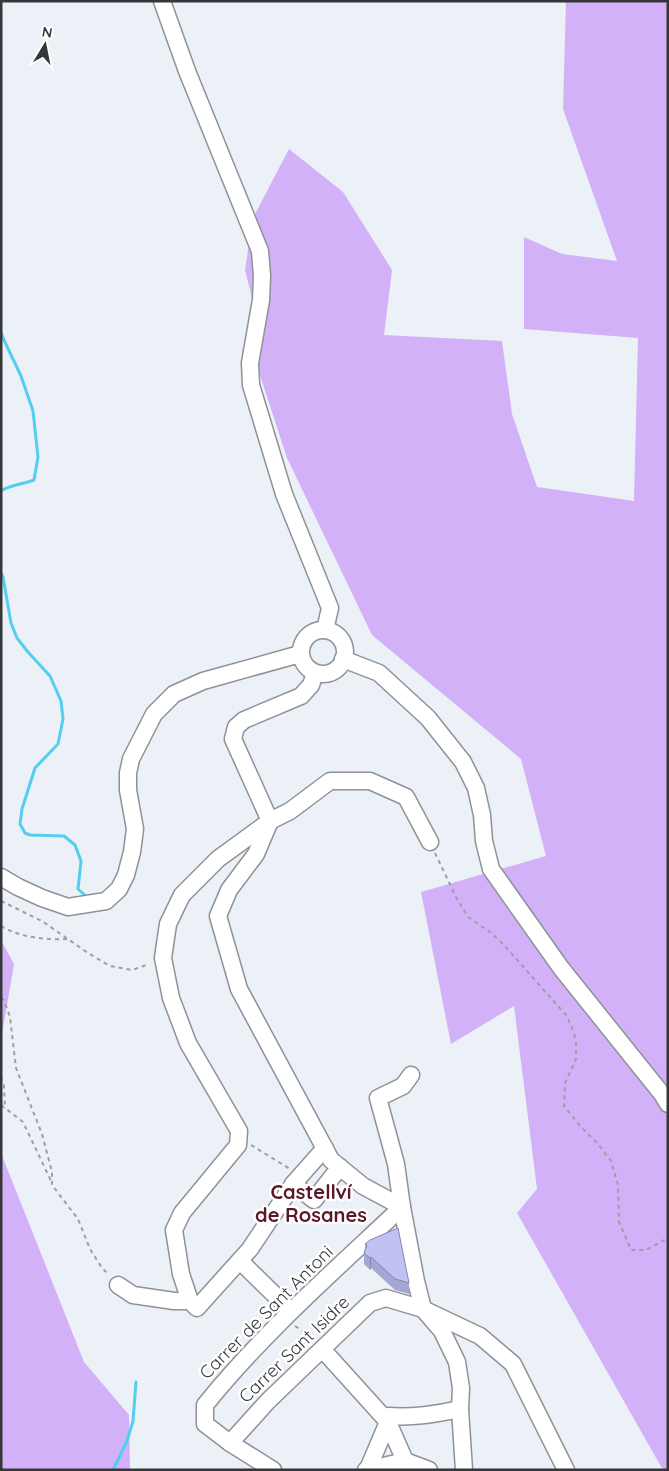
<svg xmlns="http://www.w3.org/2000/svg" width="669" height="1471" viewBox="0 0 669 1471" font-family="Quicksand,sans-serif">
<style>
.green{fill:#d3b1f8}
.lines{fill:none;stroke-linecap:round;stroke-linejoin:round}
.stream{stroke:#53cef1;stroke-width:3}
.minor-casing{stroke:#8e9298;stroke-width:19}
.path{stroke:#9c9fa4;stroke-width:2;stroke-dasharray:4 4;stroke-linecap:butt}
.minor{stroke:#fff;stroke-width:16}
.wall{fill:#a6a6d2}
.shaded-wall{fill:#8787ab}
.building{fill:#c1c1f4;stroke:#8787ab}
.labels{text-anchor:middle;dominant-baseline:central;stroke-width:5;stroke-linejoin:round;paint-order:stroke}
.street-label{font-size:18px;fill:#343638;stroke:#fff}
.quarter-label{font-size:20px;font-weight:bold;fill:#5c1727;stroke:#fff}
</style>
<rect width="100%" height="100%" fill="#ecf0f7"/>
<!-- green -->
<g class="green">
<path d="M566,1H668V1470H663L517,1213L537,1189L514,1006L451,1044L421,892L546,856L521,759L372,635L287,458L257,366V318L245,270L253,218L289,149L343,192L392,270L384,335L502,341L512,414L537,487L634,501L638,338L524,329V237L562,254L617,261L563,109Z"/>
<path d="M1,940L14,964L1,1040Z"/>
<path d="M1,1153L84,1362L129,1415L130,1470H1Z"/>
</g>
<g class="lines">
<!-- stream -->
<g class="stream">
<path d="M1,332L3,338L21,376L33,411L38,457L34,480C24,484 9,485 1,491"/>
<path d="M1,573L3,577L11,623L17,638L28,652L50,676L61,701L63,719L58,744L35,768L22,809L20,824L25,833L30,835L64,836L75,845L81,861L78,889L87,897"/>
<path d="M113,1470L127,1441L133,1421L136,1382"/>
</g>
<defs>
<g id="minor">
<path d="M162,1L187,71L260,251L262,276L261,300L250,363L251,385L284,494L330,608L325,630"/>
<circle cx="323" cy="652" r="22"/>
<path d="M343,659L379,673L428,718L463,762L476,788L482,815L484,841L491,869L561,968L662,1094L668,1104"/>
<path d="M315,673L311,685L301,696L244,720L236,727L233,739L270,821L256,854L229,890L218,916L239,989L331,1160L363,1186L402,1207"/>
<path d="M1,877L18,887L42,898L68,907L106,901L119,889L126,875L132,852L135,829L128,790V773L131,759L154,714L174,694L203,681L300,654"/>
<path d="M411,1075L403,1086L378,1098L396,1164L402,1207L416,1281L423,1309L442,1331L457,1362L461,1388L460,1409L464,1470"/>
<path d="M325,1148L294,1183L250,1249L197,1308L190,1301L181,1274L174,1230L182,1213L238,1145L239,1131L188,1043L171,998L163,958L168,924L182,895L218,859L270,821L290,811L330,781H370L406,797L430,842"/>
<path d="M293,1184L314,1200L340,1167"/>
<path d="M240,1261L291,1311"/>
<path d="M118,1285L133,1295L174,1301H190"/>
<path d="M323,1350L388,1422L405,1461"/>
<path d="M230,1443L268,1401L370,1303L386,1298L423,1309L480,1336L513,1364L566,1470"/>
<path d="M368,1469L388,1422V1416C413,1418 436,1414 460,1409"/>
<path d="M273,1470L230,1443L205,1424V1405C263,1333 334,1271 402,1207"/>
<path d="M366,1470L405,1461L429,1470"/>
</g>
</defs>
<!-- minor casing -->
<use href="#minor" class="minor-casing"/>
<!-- path -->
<g class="path">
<path d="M435,853L456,897L468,917L490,932L504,945L566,1015L571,1025L576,1040V1059L565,1083L564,1106L581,1127L598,1144L611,1161L618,1185L619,1222L631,1250H646L668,1238"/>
<path d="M1,901L42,921L88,953L110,966L132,970L149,964"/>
<path d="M1,926C20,938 48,940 69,939"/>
<path d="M1,998L4,1000L10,1017L16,1068L42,1134L52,1172V1185L78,1219L90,1249L102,1268L109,1275"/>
<path d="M1,1077L4,1086L5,1109"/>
<path d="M1,1105L23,1122L52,1183"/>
<path d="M251,1145L290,1169"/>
<path d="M295,1326L314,1339"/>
<path d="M1,1460L3,1470"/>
</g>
<!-- minor -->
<use href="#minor" class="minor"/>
</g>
<!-- wall -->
<path class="wall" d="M365,1244L409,1283V1294L395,1290L371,1268L370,1270L364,1264V1253L365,1249Z"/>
<!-- shaded-wall -->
<path class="shaded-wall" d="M371,1257V1268L370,1270V1258Z"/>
<!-- building -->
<path class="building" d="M398,1228L409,1283L395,1279L371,1257L370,1258L364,1253L367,1245L365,1244L370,1240Z"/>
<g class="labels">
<!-- street labels -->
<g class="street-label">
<text transform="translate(266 1312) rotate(-45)">Carrer de Sant Antoni</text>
<text transform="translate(294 1349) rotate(-44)">Carrer Sant Isidre</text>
</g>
<!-- quarter labels -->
<g class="quarter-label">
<text x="311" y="1191">Castellví<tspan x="311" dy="23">de Rosanes</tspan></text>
</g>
</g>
<!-- border -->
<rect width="669" height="1471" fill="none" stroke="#343638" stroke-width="5"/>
<!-- north arrow -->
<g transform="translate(45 45) rotate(10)" stroke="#ffffff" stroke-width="4" paint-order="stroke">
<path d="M0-4L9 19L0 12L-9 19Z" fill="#343638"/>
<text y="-8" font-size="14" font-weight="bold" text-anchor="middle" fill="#343638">N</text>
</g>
</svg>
